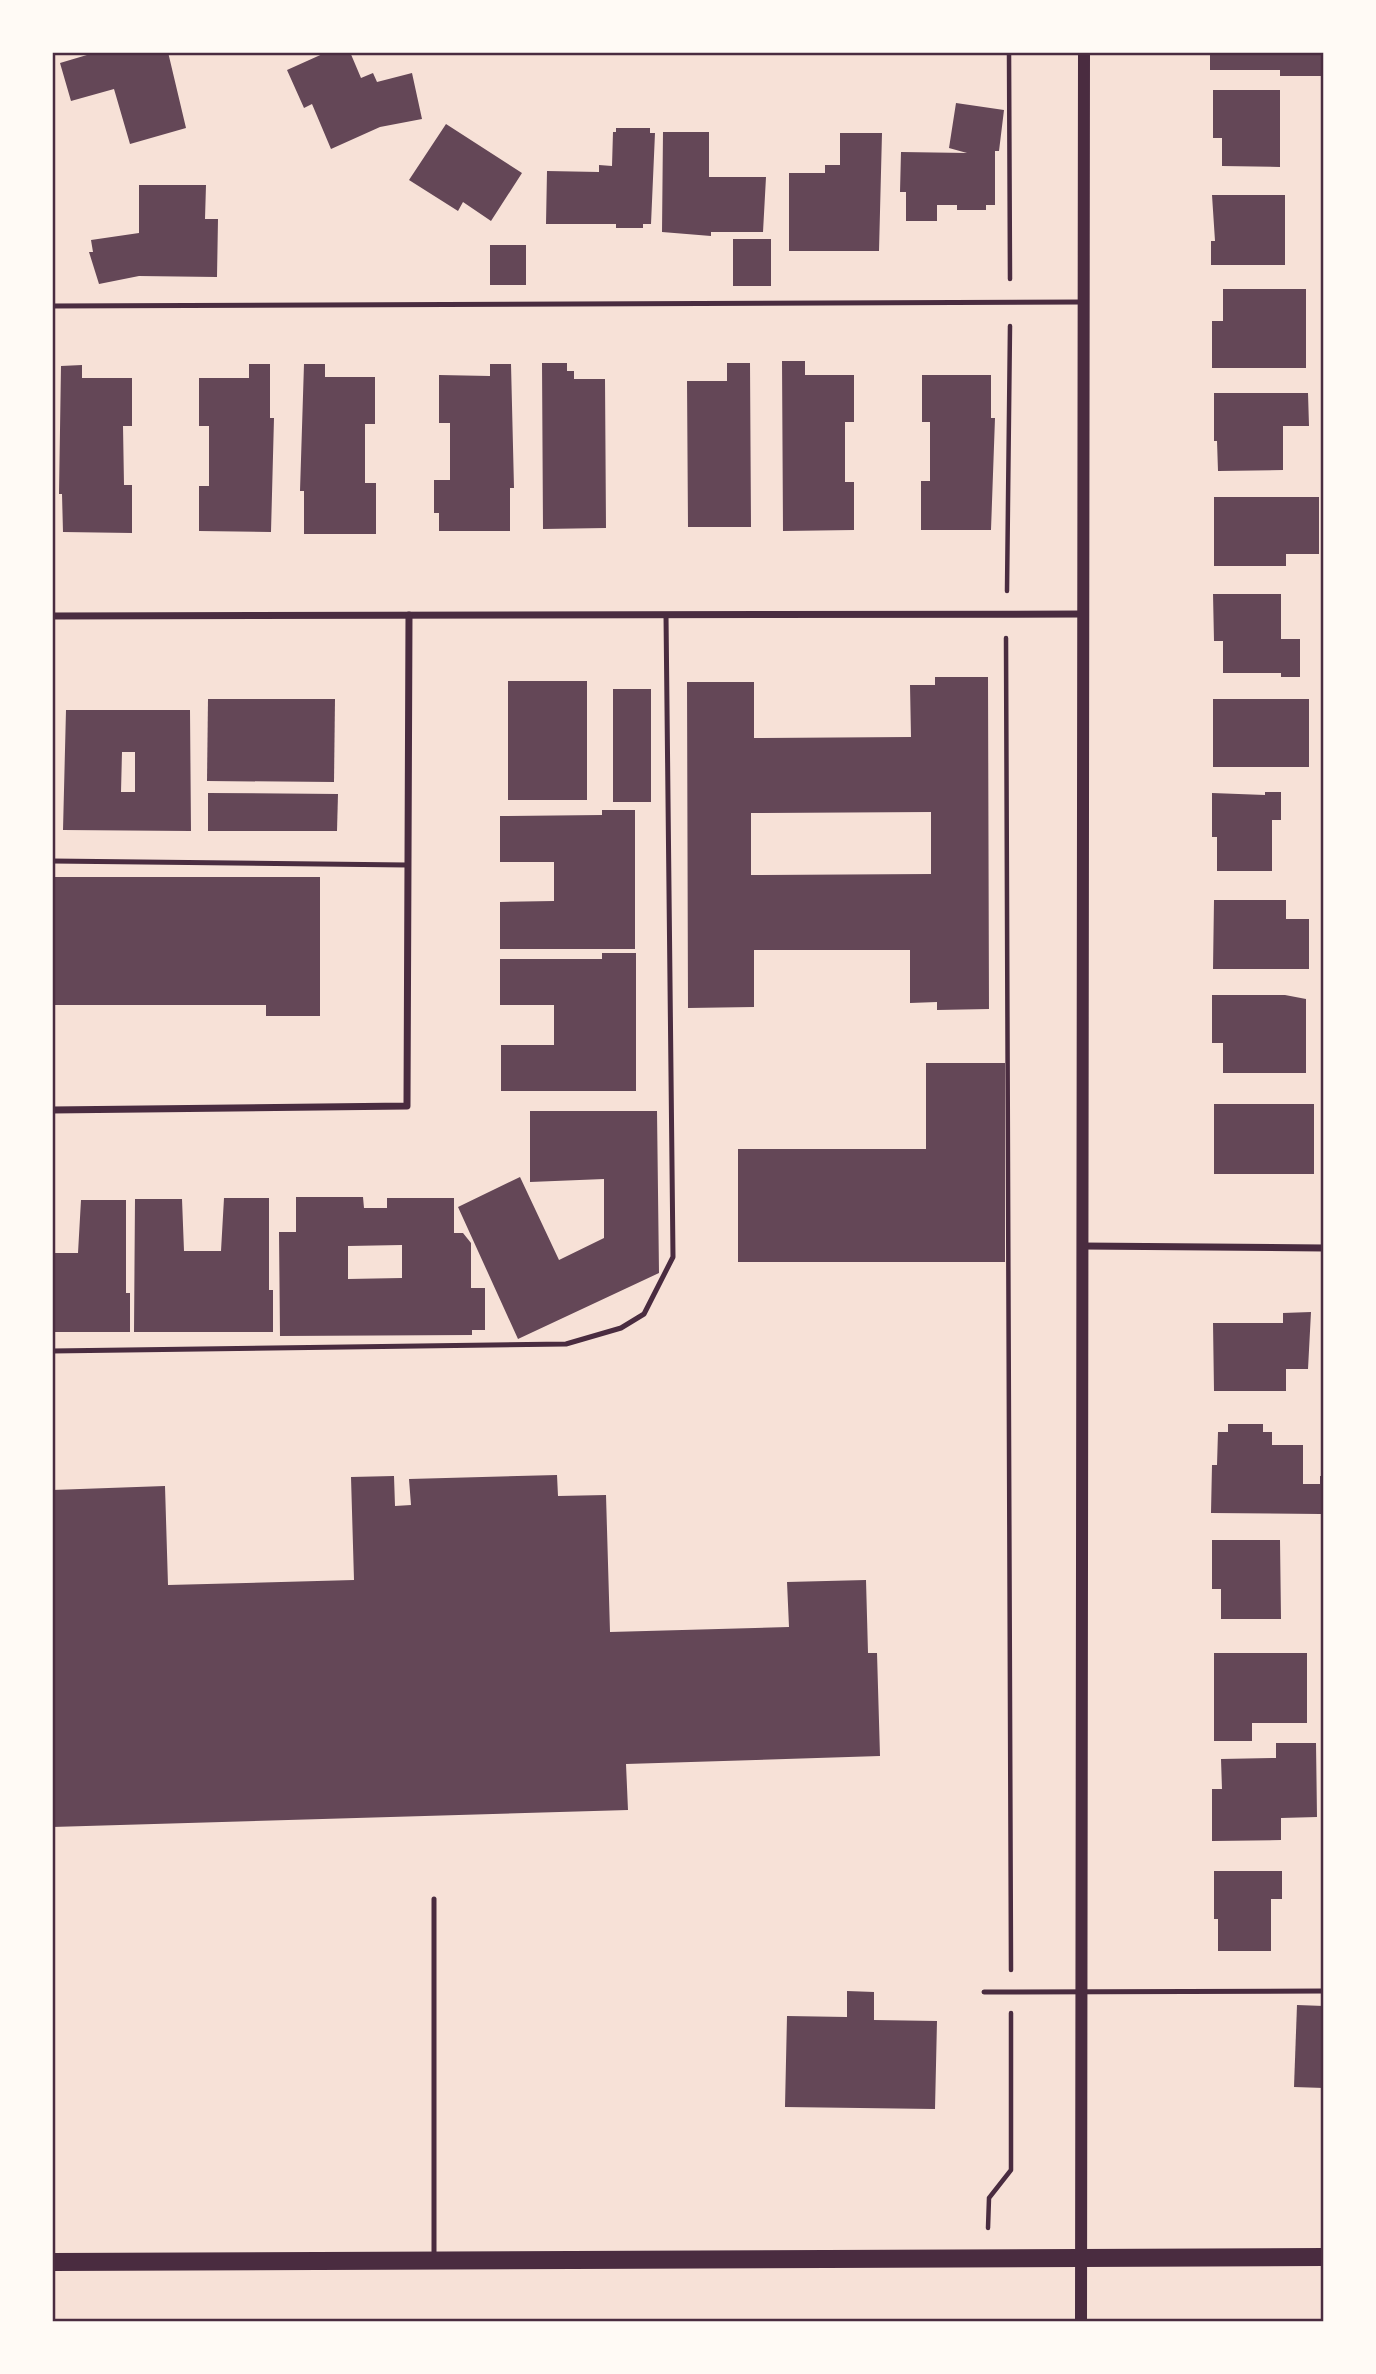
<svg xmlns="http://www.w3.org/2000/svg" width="1376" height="2374" viewBox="0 0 1376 2374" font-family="Jost,sans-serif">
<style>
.building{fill:#644757;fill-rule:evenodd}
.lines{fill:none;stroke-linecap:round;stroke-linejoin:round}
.path{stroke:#4a2c40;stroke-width:4.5}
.service{stroke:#4a2c40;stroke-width:5}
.minor{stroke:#4a2c40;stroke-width:7}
.tertiary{stroke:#4a2c40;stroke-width:12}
.primary{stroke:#4a2c40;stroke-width:18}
.neatline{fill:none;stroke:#4a2c40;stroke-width:2.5}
</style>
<rect width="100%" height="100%" fill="#f7e1d7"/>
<!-- building -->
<g class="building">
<path d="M97,52H168L186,128L130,144L114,89L71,101L60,63Z"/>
<path d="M327,52H350L361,78L373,73L377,82L412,73L422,119L380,127L331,149L312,104L304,108L287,70Z"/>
<path d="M1210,52H1324V76H1280V70H1210Z"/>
<path d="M1213,90H1280V167L1222,166V138H1213Z"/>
<path d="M956,103L1004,110L999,151H995V205H986V210H957V205H937V221H906V192H900L901,152L967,153L949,148Z"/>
<path d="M446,124L522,173L491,221L463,202L458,211L409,180Z"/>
<path d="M616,128H650V133H655L651,224H643V228H616V224H546L547,171L599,172V165L612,166L613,132H616Z"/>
<path d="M663,132H709V177H766L763,232H711V236L662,232Z"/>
<path d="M840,133H882L879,251H789V173H825V165H840Z"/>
<path d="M139,185H206L205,219H218L217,277L139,276L99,284L89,252H93L91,240L139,233Z"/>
<path d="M1212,195H1285V265H1211V241H1215Z"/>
<rect x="733" y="239" width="38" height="47"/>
<rect x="490" y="245" width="36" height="40"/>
<path d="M1223,289H1306V368H1212V321H1223Z"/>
<path d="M782,361H805V375H854V422H845V482H854V530L783,531Z"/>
<path d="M542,363H567V371H574V379H605L606,528L543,529Z"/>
<path d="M727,363H750L751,527H688L687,381H727Z"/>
<path d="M249,364H270V418H274L271,532L199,531V486H209V426H199V378H249Z"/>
<path d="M304,364H325V377H375V424H365V483H376V534H304V491H300Z"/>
<path d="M490,364H511L514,488H510V531H439V513H434V480H450V423H439V375L490,376Z"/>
<path d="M82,365V378H132V426H123L124,485H132V533L63,532L62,494H59L61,366Z"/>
<path d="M922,375H991V418H995L991,530H921V481H930V422H922Z"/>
<path d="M1214,393H1308L1309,426H1283V470L1218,471L1217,441H1214Z"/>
<path d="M1214,497H1319V554H1286V566H1214Z"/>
<path d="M1213,594H1281V639H1300V677H1281V673H1223V641H1214Z"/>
<path d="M935,677H988L989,1009L937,1010V1002L910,1003V950H754V1007L688,1008L687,682H754V738L911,737L910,685H935ZM931,812V874L751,875V813Z"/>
<rect x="508" y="681" width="79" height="119"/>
<rect x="613" y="689" width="38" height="113"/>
<path d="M208,699H335L334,782L207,781Z"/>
<rect x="1213" y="699" width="96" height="68"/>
<path d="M66,710H190L191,831L63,830ZM122,752H135V792H121Z"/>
<path d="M1265,792H1281V820H1272V871H1217V837H1212V793L1265,795Z"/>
<path d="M208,793L338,794L337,831H208Z"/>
<path d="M602,810H635V949H500V902L554,901V862H500V816L602,815Z"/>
<path d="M52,877H320V1016H266V1005H52Z"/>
<path d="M1214,900H1286V919H1309V969H1213Z"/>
<path d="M602,953H636V1091H501V1045H554V1005H500V959H602Z"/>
<path d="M1212,995H1285L1306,999V1073H1223V1043H1212Z"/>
<path d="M926,1063H1005V1262H738V1149H926Z"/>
<rect x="1214" y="1104" width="100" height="70"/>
<path d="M530,1111H657L659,1273L518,1339L458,1207L520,1177L559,1260L604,1238V1179L530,1182Z"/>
<path d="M296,1197H363L364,1208H387V1198H454V1233H463L471,1243V1288H485V1330H472V1335L280,1336L279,1232H296ZM402,1245V1278L348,1279V1246Z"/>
<path d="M224,1198H269V1290H273V1332H134L135,1199H182L184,1251H221Z"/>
<path d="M81,1200H126V1293H130V1332H52V1253H78Z"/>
<path d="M1311,1312L1308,1369H1286V1391H1214L1213,1323H1283V1313Z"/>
<path d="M1228,1424H1263V1432H1272V1445H1303V1484H1320V1476H1324V1511L1321,1514L1211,1513L1212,1465H1217L1218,1432H1228Z"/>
<path d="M557,1475L558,1496L606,1495L610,1632L789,1627L787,1582L866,1580L868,1653H877L880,1756L626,1764L628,1810L52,1827V1490L165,1486L168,1585L354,1580L351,1477L394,1476L395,1506L411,1505L409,1479Z"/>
<path d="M1212,1540H1280L1281,1619H1221V1589H1212Z"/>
<path d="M1214,1653H1307V1723H1252V1741H1214Z"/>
<path d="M1276,1743H1316L1317,1817L1281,1818V1840L1212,1841V1789H1222L1221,1759L1276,1758Z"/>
<path d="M1214,1871H1282V1899H1271V1951H1218V1919H1214Z"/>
<path d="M847,1991L874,1992V2020L937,2021L935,2109L785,2107L787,2016L847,2017Z"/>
<path d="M1297,2005L1324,2006V2088L1294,2087Z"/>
</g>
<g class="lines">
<!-- path -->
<g class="path">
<path d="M1009,52L1010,279"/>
<path d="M1007,591L1010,326"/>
<path d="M1006,638L1011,1970"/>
<path d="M988,2228L989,2198L1011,2170V2013"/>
</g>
<!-- service -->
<g class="service">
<path d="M52,306L1083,302"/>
<path d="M52,861L407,865"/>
<path d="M52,1351L566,1344L621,1328L644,1314L673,1257L666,615"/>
<path d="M434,1899V2256"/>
<path d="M984,1992L1324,1991"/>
</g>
<!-- minor -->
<g class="minor">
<path d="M52,616L1083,614"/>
<path d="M52,1110L407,1106L409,615"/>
<path d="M1082,1246L1324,1248"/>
</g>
<!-- tertiary -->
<path class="tertiary" d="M1081,2322L1084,52"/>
<!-- primary -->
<path class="primary" d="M52,2262L1324,2257"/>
</g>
<!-- border -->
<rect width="1376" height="2374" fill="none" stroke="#fffaf5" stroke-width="108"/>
<rect x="54" y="54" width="1268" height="2266" class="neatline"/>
</svg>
